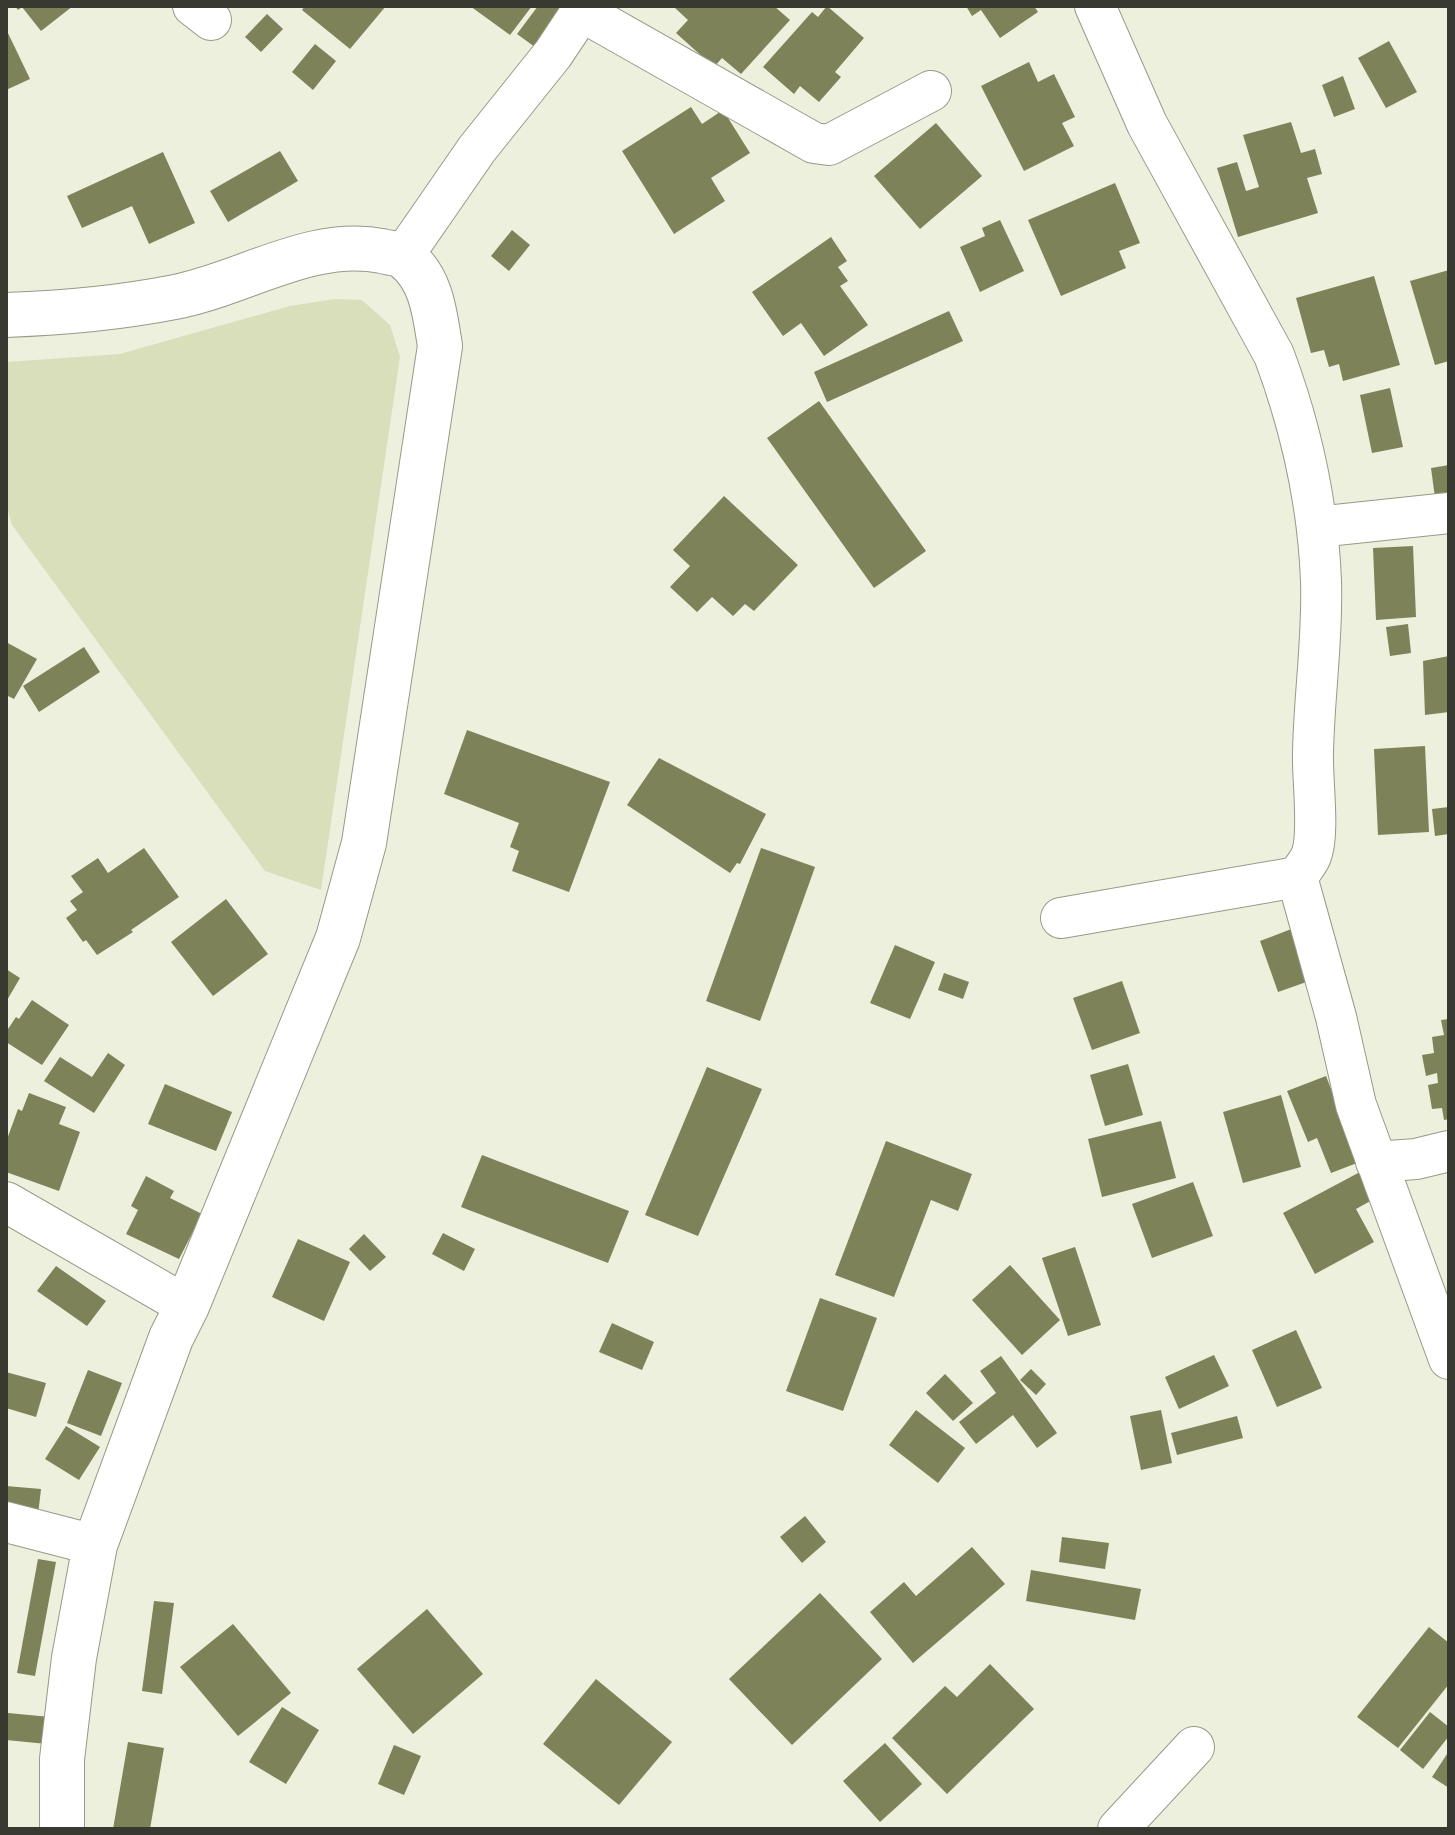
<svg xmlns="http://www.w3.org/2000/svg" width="1455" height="1835" viewBox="0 0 1455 1835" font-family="'Golos Text',sans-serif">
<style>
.green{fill:#d9debb}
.building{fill:#7d8258}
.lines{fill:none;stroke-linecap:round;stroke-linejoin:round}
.street-casing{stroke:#979a87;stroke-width:42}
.secondary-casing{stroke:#979a87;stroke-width:46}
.street{stroke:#fff;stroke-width:40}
.secondary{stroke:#fff;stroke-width:44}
</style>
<rect width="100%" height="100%" fill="#edf0dc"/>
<!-- green -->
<path class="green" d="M335,299L362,300L390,325L400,357L321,890L265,871L12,525L6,504V376L7,362L120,354L290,306Z"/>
<!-- building -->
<g class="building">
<path d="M15,6H73L41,31L22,7L18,10Z"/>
<path d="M305,6H386L350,49L302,10Z"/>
<path d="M470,6H532L510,35Z"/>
<path d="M538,6H573L539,50L517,34Z"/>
<path d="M677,6H774L790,20L741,74L722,58L714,67L676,33L688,20L675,8Z"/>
<path d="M827,6L864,38L835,72L841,77L819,102L800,86L794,94L763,67L812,12L818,17Z"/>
<path d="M966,6H1034L1038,12L1000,38L981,10L972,16Z"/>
<path d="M267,14L283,29L261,52L245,37Z"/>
<path d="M6,29L30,79L6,90Z"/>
<path d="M1389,41L1417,92L1386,108L1358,58Z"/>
<path d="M315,44L336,61L313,90L292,72Z"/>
<path d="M1029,62L1038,82L1054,74L1075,117L1062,123L1074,146L1024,171L981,86Z"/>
<path d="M1343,76L1355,109L1334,117L1322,85Z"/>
<path d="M691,107L702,124L723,110L750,153L711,178L725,201L674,234L622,151Z"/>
<path d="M1291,122L1301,153L1315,149L1322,174L1307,178L1318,213L1238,237L1217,168L1237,162L1246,191L1259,187L1243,135Z"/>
<path d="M936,123L982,176L920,229L874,176Z"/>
<path d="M280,151L298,181L228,222L210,191Z"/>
<path d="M163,152L195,223L149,244L132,206L82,228L67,196Z"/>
<path d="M1115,183L1140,243L1119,251L1126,268L1061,296L1028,220Z"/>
<path d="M1000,220L1024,271L980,292L960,247L985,236L982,228Z"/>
<path d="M512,230L530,245L509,271L491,256Z"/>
<path d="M831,237L847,261L838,267L848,281L840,286L868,325L824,356L801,323L783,336L752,292Z"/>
<path d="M1449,270V361L1435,365L1410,281Z"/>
<path d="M1374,276L1400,365L1343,381L1339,364L1329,367L1324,350L1311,353L1296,298Z"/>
<path d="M949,311L963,341L827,402L814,372Z"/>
<path d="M1390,388L1403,447L1372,453L1360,395Z"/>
<path d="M819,401L926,551L874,588L767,438Z"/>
<path d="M1449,465V504L1436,505L1431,468Z"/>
<path d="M724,496L798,565L754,611L745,604L733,616L712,597L697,612L670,587L690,566L673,550Z"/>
<path d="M1413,546L1416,617L1376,620L1373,548Z"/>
<path d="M1408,624L1411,653L1390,656L1386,627Z"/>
<path d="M6,642L37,659L14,699L6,695Z"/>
<path d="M84,647L100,672L39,712L23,686Z"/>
<path d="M1449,656V712L1425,715L1423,661Z"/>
<path d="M467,730L610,782L569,892L512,871L519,851L510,847L519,823L444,794Z"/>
<path d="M1425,746L1429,832L1378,835L1374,749Z"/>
<path d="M659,758L766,814L740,864L737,863L730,873L627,805Z"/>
<path d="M1449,807V834L1435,836L1432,809Z"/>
<path d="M144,848L179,897L131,930L133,932L97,955L86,940L83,942L66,918L77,910L70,901L83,892L71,876L98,858L108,873Z"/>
<path d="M761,848L815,867L760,1021L706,1001Z"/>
<path d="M226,899L268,954L213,996L171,942Z"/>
<path d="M1294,928L1312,980L1278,992L1260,941Z"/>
<path d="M895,945L935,962L910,1019L870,1003Z"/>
<path d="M6,969L20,978L6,1002Z"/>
<path d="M944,973L969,982L963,999L938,990Z"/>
<path d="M1122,981L1140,1033L1092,1050L1073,998Z"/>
<path d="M32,1000L69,1025L42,1065L6,1042V1032L16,1017L19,1019Z"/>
<path d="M1449,1019V1119L1444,1120L1442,1108L1432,1109L1428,1085L1438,1083L1437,1073L1426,1076L1422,1055L1434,1053L1432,1037L1444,1035L1441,1020Z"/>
<path d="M108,1053L125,1065L94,1113L44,1081L60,1057L92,1077Z"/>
<path d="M1128,1064L1143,1115L1105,1126L1090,1075Z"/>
<path d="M707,1067L762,1089L698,1236L645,1215Z"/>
<path d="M1326,1076L1336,1102L1370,1158L1331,1173L1317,1138L1308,1142L1287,1091Z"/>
<path d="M165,1084L232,1112L216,1151L148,1124Z"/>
<path d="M29,1093L66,1107L59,1124L80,1132L59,1191L6,1172V1142L18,1109L22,1111Z"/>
<path d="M1281,1095L1301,1167L1243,1183L1223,1112Z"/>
<path d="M1161,1121L1176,1178L1102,1197L1088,1139Z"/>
<path d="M886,1141L972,1174L958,1211L931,1200L894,1297L835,1275Z"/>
<path d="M482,1155L629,1211L608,1263L461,1207Z"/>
<path d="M1360,1172L1374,1199L1356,1209L1374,1242L1315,1274L1283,1213Z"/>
<path d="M146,1176L174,1191L170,1198L202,1214L179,1259L126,1234L138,1210L131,1206Z"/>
<path d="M1193,1182L1213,1236L1152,1258L1132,1204Z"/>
<path d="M443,1233L475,1249L464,1271L432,1254Z"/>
<path d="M364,1234L386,1257L370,1271L349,1249Z"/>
<path d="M298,1239L350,1262L324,1321L272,1297Z"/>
<path d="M1075,1247L1101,1325L1068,1336L1042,1258Z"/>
<path d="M1010,1265L1060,1320L1022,1355L972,1300Z"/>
<path d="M56,1266L106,1301L87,1326L37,1291Z"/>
<path d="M820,1298L877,1318L843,1411L786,1391Z"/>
<path d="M612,1323L654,1342L642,1370L599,1352Z"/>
<path d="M1296,1330L1322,1388L1277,1407L1252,1350Z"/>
<path d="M1214,1355L1229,1386L1179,1409L1165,1377Z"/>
<path d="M1001,1356L1057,1433L1037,1448L1013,1415L976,1444L959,1422L996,1393L980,1371Z"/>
<path d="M1031,1369L1046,1384L1036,1395L1020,1380Z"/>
<path d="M88,1370L122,1383L101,1436L67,1423Z"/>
<path d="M6,1372L46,1383L36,1417L6,1408Z"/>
<path d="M945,1374L973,1403L953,1421L926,1393Z"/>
<path d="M916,1410L965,1448L938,1483L889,1445Z"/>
<path d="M1161,1410L1172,1463L1141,1470L1130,1416Z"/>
<path d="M1237,1416L1243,1438L1177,1455L1171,1433Z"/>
<path d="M66,1426L100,1447L79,1480L45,1459Z"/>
<path d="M6,1486L41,1489L38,1515L6,1512Z"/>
<path d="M805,1516L826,1542L802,1563L780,1537Z"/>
<path d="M1062,1537L1109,1543L1105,1569L1059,1562Z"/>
<path d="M972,1547L1005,1584L913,1663L870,1612L904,1582L916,1596Z"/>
<path d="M38,1559L56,1562L35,1676L17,1673Z"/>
<path d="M1031,1570L1141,1589L1135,1620L1026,1601Z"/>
<path d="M820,1593L882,1659L792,1745L729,1679Z"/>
<path d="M154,1601L174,1603L162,1694L142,1691Z"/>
<path d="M427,1609L483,1674L413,1734L357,1669Z"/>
<path d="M233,1624L291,1693L238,1736L180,1667Z"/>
<path d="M1429,1627L1449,1643V1684L1398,1748L1357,1717Z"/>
<path d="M990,1664L1034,1709L947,1794L892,1738L945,1686L957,1697Z"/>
<path d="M596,1679L672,1742L619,1805L543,1744Z"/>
<path d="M282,1707L319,1730L286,1784L249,1762Z"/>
<path d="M1430,1712L1449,1727V1736L1423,1769L1400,1750Z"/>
<path d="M8,1713L50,1717L47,1744L6,1740Z"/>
<path d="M128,1742L164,1748L150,1829H113Z"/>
<path d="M885,1743L922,1784L880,1822L843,1781Z"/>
<path d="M394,1745L421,1756L404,1795L378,1784Z"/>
<path d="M1449,1751V1788L1432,1777Z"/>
</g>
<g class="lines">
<defs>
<g id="street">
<path d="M193,6L211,20"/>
<path d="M1095,6L1147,124L1274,355C1301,427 1318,504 1321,581C1323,638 1314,696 1313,753C1312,779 1320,834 1311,856C1308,863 1302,870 1297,877"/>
<path d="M581,11L814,143L829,145L931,91"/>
<path d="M403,256L477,149L553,54L585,6"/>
<path d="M1317,527L1449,513"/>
<path d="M1061,918L1297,877L1336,1017L1356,1105L1449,1359"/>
<path d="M1376,1162L1416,1159L1449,1151"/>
<path d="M6,1202L187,1306"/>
<path d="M6,1522L95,1545"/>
<path d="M1118,1829L1194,1747"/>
</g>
<path id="secondary" d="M6,315C63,313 119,308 175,297C243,284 311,237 382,251C389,253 399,253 405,258C432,279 435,315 440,346L364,843L338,938L187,1306L171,1338L95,1545L74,1658L62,1759V1829"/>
</defs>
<!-- street casing -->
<use href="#street" class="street-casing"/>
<!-- secondary casing -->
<use href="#secondary" class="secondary-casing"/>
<!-- street -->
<use href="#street" class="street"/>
<!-- secondary -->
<use href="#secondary" class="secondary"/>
</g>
<!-- border -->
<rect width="1455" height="1835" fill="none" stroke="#383931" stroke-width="16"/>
</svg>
